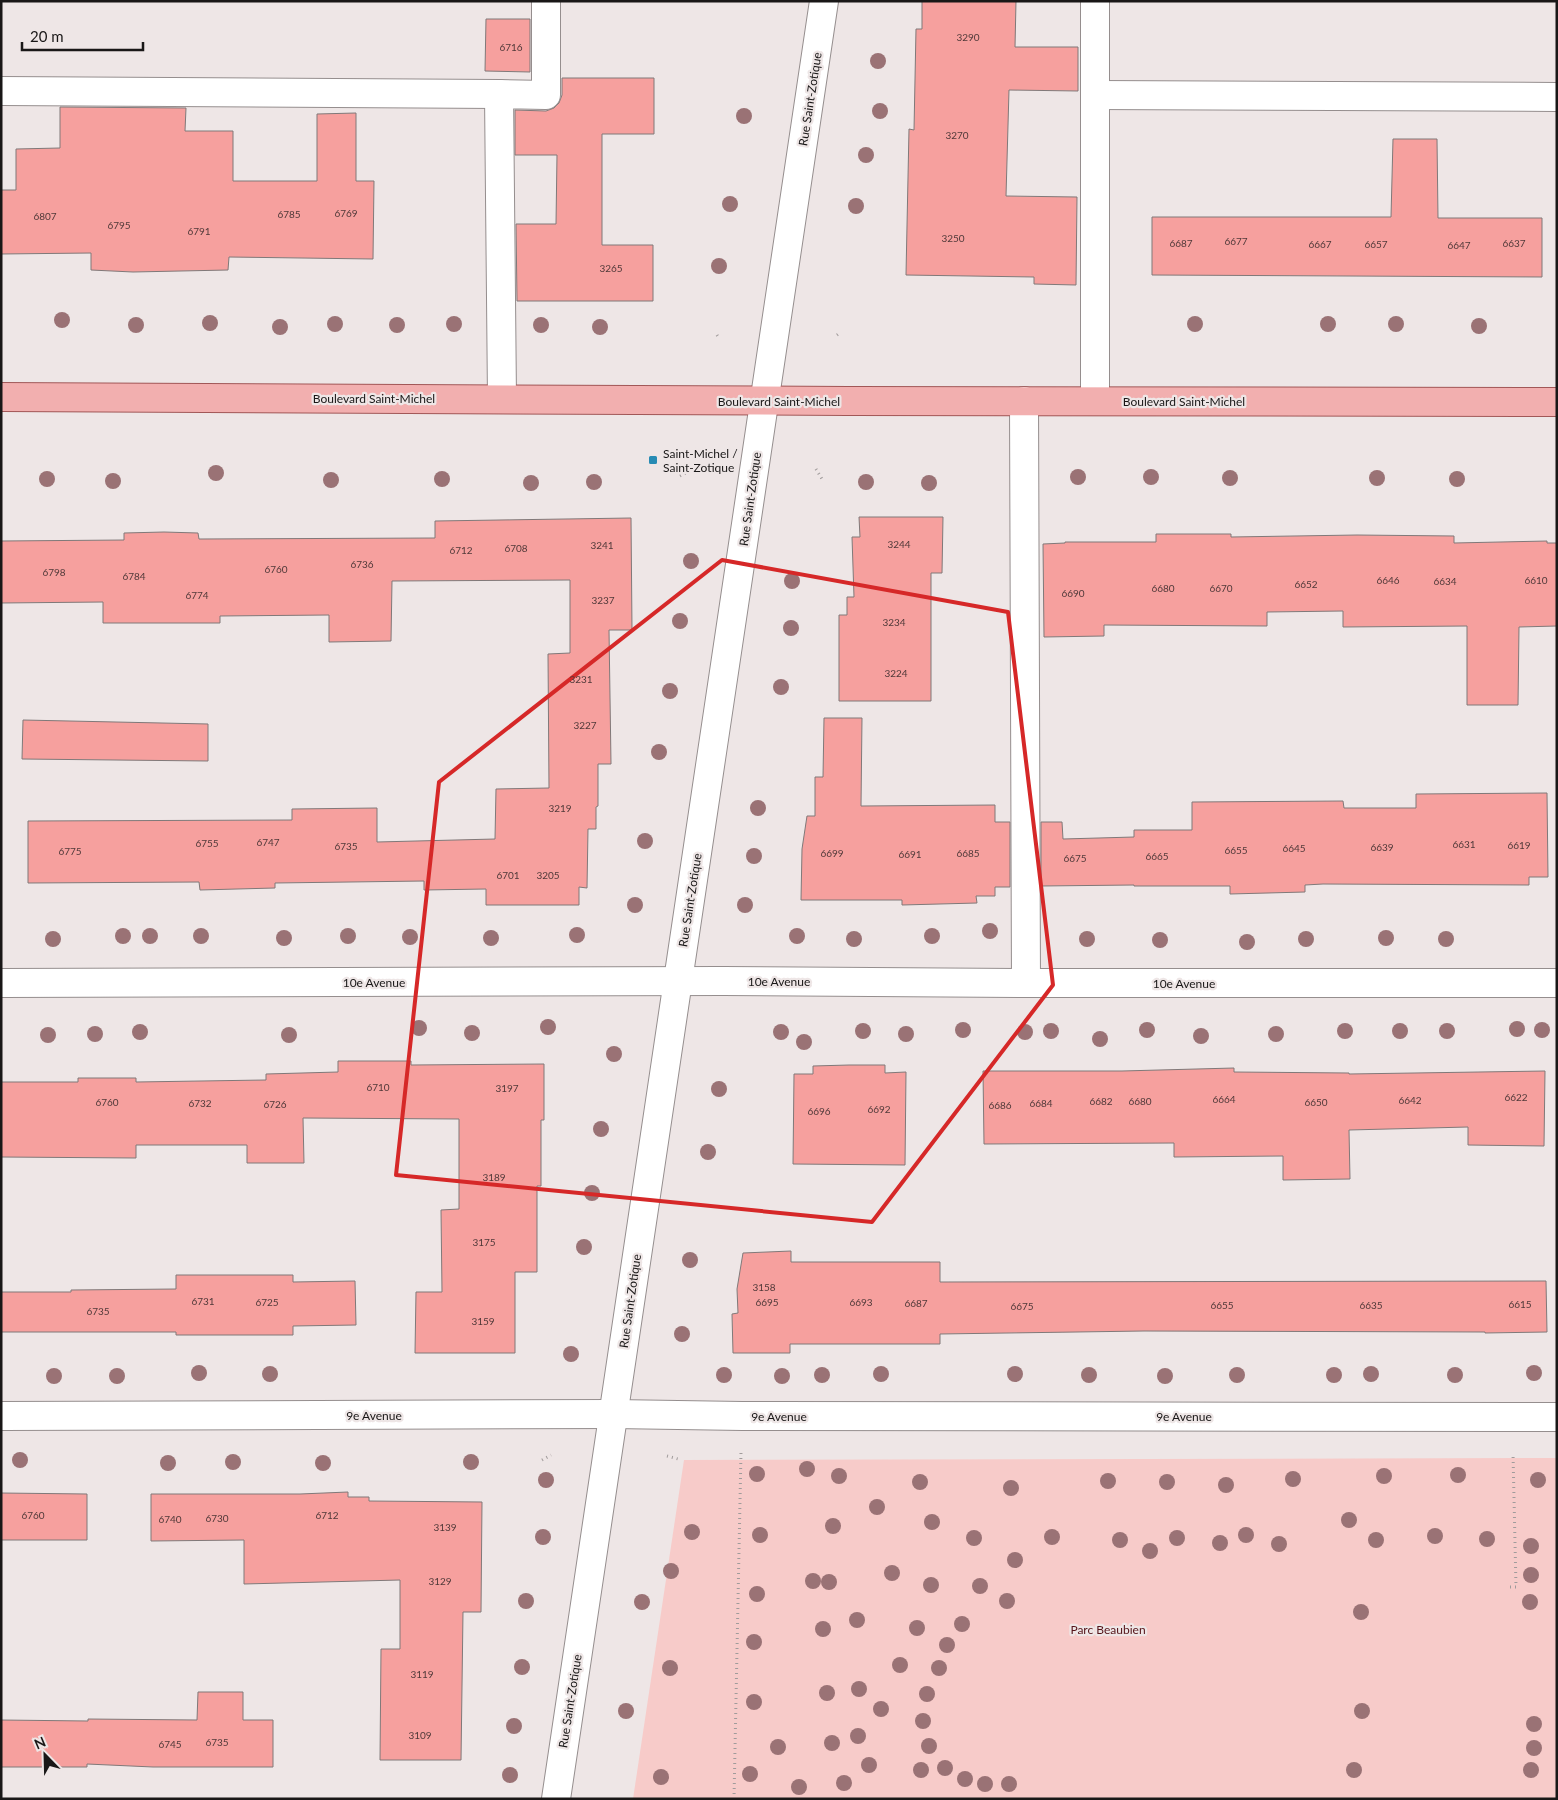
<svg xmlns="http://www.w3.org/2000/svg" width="1558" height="1800" viewBox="0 0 1558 1800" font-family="Lato,sans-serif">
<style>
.green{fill:#f7cbc9}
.building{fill:#f6a09e;stroke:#807979}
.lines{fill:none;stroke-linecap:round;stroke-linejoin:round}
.minor-casing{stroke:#958e8e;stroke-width:30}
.major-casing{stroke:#a15757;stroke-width:30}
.path{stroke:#a09b9b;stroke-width:3;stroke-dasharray:1 4;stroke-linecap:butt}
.minor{stroke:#fff;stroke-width:28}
.major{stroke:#f2afaf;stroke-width:28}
.tree{fill:#9a7275}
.marked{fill:none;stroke:#d62828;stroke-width:4;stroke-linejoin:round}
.poi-dot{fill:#278bb4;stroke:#eee6e6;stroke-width:2}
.labels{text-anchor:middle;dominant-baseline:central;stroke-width:4.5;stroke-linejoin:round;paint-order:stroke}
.number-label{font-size:10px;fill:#503939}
.street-label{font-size:12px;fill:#191717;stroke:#eee6e6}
.poi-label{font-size:12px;fill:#191717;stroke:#eee6e6;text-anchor:start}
.park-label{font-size:12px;fill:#551419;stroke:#eee6e6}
</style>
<rect width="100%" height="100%" fill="#eee6e6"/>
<!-- green -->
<path class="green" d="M1557,1458V1799H633L684,1460Z"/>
<!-- building -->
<g class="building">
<path d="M922,1H1016L1015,47H1078V91L1009,90L1006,196L1077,197L1076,285L1034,284V277L906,275L909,129L914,130L916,29H922Z"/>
<path d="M486,19H530V72L485,71Z"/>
<path d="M562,78H654V134H602V245H653V301H517L516,224H556L557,155H515V110L546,111L554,108L559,103L562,95Z"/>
<path d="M60,107L186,108L185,131H233V181H317V114L356,113V181H374L373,259L229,257L228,270L133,272L91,270V253L1,254V190H16V149L60,148Z"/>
<path d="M1393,139H1437L1438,218H1542V277L1152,275V217H1391Z"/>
<path d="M859,517H943L942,573H931V701H839V615H847V597H854L852,537H860Z"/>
<path d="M631,518L632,630H609L611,764H598V806L596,807V829H588L587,888L579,887V905H486V889L424,890V881L275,883V888L200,890L199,882L28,883V821L292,820V809L377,808V842L495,839L496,789L549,788L548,654L570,653V580L392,581L391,641L329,642V615L220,616V623H103V602L1,603V541L124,540V533L164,532L198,533L199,539L435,538V521Z"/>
<path d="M1156,534H1231V537L1357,535L1454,536V543L1547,541V543H1557V626L1519,627L1518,705H1467V626L1343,627V611L1267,612V626L1104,625V636L1044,637L1043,544L1065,543V542H1156Z"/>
<path d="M824,718H862L861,806L995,805V822H1010V887H995V896H976L977,903L902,905V900H801L802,849L807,816H815V777H823Z"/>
<path d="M23,720L208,724V761L22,759Z"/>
<path d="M1547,793L1548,877H1529V885L1323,884L1305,885V892L1230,894V886H1134V885L1041,886V822H1062L1063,839L1134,837V830H1192V802L1343,801L1344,808H1416V794Z"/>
<path d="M338,1061H411V1065L544,1064V1120H541V1186H537V1272H515V1353H415L416,1292H442L441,1210L459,1209V1119L303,1118L304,1163H247V1145H136V1158L1,1157V1082H78V1078H136V1082L266,1080V1074L338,1072Z"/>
<path d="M849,1065H885V1073L906,1072L905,1165L793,1164L794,1074H813V1066Z"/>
<path d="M1234,1068V1072L1349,1073V1074L1545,1071L1544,1146L1468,1145V1127L1349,1130L1350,1179L1283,1180V1156L1174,1157V1143L984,1144L983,1071H1122Z"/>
<path d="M791,1251V1262H940V1282L1546,1281L1547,1332L1485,1333V1332L1144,1331L940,1334V1344H790V1353H733L732,1314L738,1313L737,1289L743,1253Z"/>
<path d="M176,1275H293V1282L355,1281L356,1325L293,1326V1335H176V1332H1V1292H71V1290L176,1289Z"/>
<path d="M348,1492V1497H369V1501L482,1502L481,1612H463L461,1760H380L381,1649H400V1580L244,1584V1540L151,1541V1494H300Z"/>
<path d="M1,1493L87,1494V1540H1Z"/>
<path d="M198,1692H243V1720H273V1767H153L87,1764V1767H1V1720L88,1721V1719L197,1720Z"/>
</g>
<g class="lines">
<defs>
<g id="minor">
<path d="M1095,1V401"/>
<path d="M1,91L499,94"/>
<path d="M1096,95L1557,97"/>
<path d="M502,399L499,94L546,95V1"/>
<path d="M1024,401L1026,983"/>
<path d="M1,983L723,981L1026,983H1557"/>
<path d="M1,1416L614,1414L742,1416L1557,1417"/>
<path d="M556,1799L824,1"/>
</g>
<path id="major" d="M1,397L848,401L1557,402"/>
</defs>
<!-- minor casing -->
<use href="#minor" class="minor-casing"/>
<!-- major casing -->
<use href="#major" class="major-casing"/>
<!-- path -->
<g class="path">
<path d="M717,335L719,338"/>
<path d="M837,335L841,332"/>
<path d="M816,469L822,479"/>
<path d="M680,476L693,469"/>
<path d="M667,1456L678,1459"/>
<path d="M542,1460L551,1455"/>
<path d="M1510,1587H1516L1513,1453"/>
<path d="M734,1799L741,1452"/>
</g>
<!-- minor -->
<use href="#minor" class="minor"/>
<!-- major -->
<use href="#major" class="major"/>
</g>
<!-- trees -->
<g class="tree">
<circle cx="878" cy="61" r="8"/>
<circle cx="880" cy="111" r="8"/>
<circle cx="744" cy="116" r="8"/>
<circle cx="866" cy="155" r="8"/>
<circle cx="730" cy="204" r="8"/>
<circle cx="856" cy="206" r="8"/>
<circle cx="719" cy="266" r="8"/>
<circle cx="62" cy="320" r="8"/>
<circle cx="210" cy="323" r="8"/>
<circle cx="335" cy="324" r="8"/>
<circle cx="454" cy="324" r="8"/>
<circle cx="1195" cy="324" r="8"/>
<circle cx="1328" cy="324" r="8"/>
<circle cx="1396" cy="324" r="8"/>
<circle cx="136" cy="325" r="8"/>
<circle cx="397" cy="325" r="8"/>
<circle cx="541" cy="325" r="8"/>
<circle cx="1479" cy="326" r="8"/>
<circle cx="280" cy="327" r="8"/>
<circle cx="600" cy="327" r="8"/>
<circle cx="216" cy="473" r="8"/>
<circle cx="1078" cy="477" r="8"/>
<circle cx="1151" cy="477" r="8"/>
<circle cx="1230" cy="478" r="8"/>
<circle cx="1377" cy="478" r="8"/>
<circle cx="47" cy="479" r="8"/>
<circle cx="442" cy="479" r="8"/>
<circle cx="1457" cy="479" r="8"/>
<circle cx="331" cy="480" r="8"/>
<circle cx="113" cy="481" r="8"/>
<circle cx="594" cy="482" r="8"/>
<circle cx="866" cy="482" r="8"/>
<circle cx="531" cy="483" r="8"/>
<circle cx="929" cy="483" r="8"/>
<circle cx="691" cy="561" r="8"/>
<circle cx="792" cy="581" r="8"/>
<circle cx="680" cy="621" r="8"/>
<circle cx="791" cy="628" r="8"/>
<circle cx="781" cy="687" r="8"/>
<circle cx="670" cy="691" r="8"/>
<circle cx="659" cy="752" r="8"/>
<circle cx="758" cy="808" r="8"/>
<circle cx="645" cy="841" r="8"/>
<circle cx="754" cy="856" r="8"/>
<circle cx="635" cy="905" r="8"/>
<circle cx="745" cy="905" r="8"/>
<circle cx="990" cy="931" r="8"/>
<circle cx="577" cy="935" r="8"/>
<circle cx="123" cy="936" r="8"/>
<circle cx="150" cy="936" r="8"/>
<circle cx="201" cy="936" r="8"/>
<circle cx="348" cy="936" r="8"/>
<circle cx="797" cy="936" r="8"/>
<circle cx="932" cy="936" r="8"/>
<circle cx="410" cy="937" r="8"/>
<circle cx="284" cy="938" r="8"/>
<circle cx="491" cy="938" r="8"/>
<circle cx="1386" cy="938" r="8"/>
<circle cx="53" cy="939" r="8"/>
<circle cx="854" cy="939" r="8"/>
<circle cx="1087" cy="939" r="8"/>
<circle cx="1306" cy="939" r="8"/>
<circle cx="1446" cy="939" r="8"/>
<circle cx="1160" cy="940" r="8"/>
<circle cx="1247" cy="942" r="8"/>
<circle cx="548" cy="1027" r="8"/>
<circle cx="419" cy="1028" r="8"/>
<circle cx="1517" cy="1029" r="8"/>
<circle cx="963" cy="1030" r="8"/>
<circle cx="1147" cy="1030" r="8"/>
<circle cx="1542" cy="1030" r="8"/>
<circle cx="863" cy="1031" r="8"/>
<circle cx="1051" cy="1031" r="8"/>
<circle cx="1345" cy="1031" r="8"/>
<circle cx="1400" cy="1031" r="8"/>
<circle cx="1447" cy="1031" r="8"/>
<circle cx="140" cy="1032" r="8"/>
<circle cx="781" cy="1032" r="8"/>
<circle cx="1025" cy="1032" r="8"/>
<circle cx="472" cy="1033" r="8"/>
<circle cx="95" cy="1034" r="8"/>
<circle cx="906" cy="1034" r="8"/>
<circle cx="1276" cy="1034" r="8"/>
<circle cx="48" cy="1035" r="8"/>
<circle cx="289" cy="1035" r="8"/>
<circle cx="1201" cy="1036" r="8"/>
<circle cx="1100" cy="1039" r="8"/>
<circle cx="804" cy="1042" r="8"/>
<circle cx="614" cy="1054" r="8"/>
<circle cx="719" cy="1089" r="8"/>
<circle cx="601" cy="1129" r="8"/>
<circle cx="708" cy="1152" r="8"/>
<circle cx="592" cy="1193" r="8"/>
<circle cx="584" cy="1247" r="8"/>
<circle cx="690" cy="1260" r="8"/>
<circle cx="682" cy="1334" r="8"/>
<circle cx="571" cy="1354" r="8"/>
<circle cx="199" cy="1373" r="8"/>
<circle cx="1534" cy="1373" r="8"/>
<circle cx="270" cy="1374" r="8"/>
<circle cx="881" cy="1374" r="8"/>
<circle cx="1015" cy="1374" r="8"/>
<circle cx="1371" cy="1374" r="8"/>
<circle cx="724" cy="1375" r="8"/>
<circle cx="822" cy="1375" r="8"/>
<circle cx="1089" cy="1375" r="8"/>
<circle cx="1237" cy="1375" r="8"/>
<circle cx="1334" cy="1375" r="8"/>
<circle cx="1455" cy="1375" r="8"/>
<circle cx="54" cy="1376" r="8"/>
<circle cx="117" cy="1376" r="8"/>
<circle cx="782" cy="1376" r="8"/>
<circle cx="1165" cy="1376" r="8"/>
<circle cx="20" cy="1460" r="8"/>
<circle cx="233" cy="1462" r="8"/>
<circle cx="471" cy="1462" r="8"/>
<circle cx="168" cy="1463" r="8"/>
<circle cx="323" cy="1463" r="8"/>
<circle cx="807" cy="1469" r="8"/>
<circle cx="757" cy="1474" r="8"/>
<circle cx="1458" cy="1475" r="8"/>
<circle cx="839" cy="1476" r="8"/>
<circle cx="1384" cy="1476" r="8"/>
<circle cx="1293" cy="1479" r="8"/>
<circle cx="546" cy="1480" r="8"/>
<circle cx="1538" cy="1480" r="8"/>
<circle cx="1108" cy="1481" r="8"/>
<circle cx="920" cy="1482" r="8"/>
<circle cx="1167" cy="1482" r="8"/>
<circle cx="1226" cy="1485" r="8"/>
<circle cx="1011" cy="1488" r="8"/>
<circle cx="877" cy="1507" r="8"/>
<circle cx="1349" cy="1520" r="8"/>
<circle cx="932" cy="1522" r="8"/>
<circle cx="833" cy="1526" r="8"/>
<circle cx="692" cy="1532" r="8"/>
<circle cx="760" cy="1535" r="8"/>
<circle cx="1246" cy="1535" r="8"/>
<circle cx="1435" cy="1536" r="8"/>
<circle cx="543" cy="1537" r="8"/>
<circle cx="1052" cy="1537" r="8"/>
<circle cx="974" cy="1538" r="8"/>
<circle cx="1177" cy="1538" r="8"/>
<circle cx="1487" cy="1539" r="8"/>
<circle cx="1120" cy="1540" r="8"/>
<circle cx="1376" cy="1540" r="8"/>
<circle cx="1220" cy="1543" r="8"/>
<circle cx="1279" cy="1544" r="8"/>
<circle cx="1531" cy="1546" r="8"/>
<circle cx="1150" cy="1551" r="8"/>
<circle cx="1015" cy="1560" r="8"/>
<circle cx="671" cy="1571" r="8"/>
<circle cx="892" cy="1573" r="8"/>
<circle cx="1531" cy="1575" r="8"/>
<circle cx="813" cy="1581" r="8"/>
<circle cx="829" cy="1582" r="8"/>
<circle cx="931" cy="1585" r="8"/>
<circle cx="980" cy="1586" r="8"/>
<circle cx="757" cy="1594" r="8"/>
<circle cx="526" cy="1601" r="8"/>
<circle cx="1007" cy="1601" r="8"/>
<circle cx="642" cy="1602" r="8"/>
<circle cx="1530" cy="1602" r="8"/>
<circle cx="1361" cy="1612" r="8"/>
<circle cx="857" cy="1620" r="8"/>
<circle cx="962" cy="1624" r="8"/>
<circle cx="917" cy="1628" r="8"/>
<circle cx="823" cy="1629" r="8"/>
<circle cx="754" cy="1642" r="8"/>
<circle cx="947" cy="1645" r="8"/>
<circle cx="900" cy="1665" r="8"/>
<circle cx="522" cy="1667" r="8"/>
<circle cx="670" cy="1668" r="8"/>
<circle cx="939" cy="1668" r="8"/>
<circle cx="859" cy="1689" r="8"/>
<circle cx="827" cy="1693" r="8"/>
<circle cx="927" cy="1694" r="8"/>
<circle cx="754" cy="1702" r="8"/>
<circle cx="881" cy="1709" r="8"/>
<circle cx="626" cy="1711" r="8"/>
<circle cx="1362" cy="1711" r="8"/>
<circle cx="923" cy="1721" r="8"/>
<circle cx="1534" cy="1724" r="8"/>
<circle cx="514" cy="1726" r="8"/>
<circle cx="858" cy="1736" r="8"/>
<circle cx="832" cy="1743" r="8"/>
<circle cx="929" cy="1746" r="8"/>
<circle cx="778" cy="1747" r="8"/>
<circle cx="1534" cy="1748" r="8"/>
<circle cx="869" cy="1765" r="8"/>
<circle cx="945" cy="1768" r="8"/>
<circle cx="921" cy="1770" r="8"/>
<circle cx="1354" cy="1770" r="8"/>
<circle cx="1531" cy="1770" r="8"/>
<circle cx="750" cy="1774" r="8"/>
<circle cx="510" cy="1775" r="8"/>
<circle cx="661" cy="1777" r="8"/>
<circle cx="965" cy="1779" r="8"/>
<circle cx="844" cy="1783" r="8"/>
<circle cx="985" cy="1784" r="8"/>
<circle cx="1009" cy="1784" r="8"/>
<circle cx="799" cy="1787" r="8"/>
</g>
<!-- marked area -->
<path class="marked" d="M722,560L1008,612L1053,985L872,1222L396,1175L439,782Z"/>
<!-- markers -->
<rect class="poi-dot" x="648" y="455" width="10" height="10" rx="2.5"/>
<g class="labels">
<!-- number labels -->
<g class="number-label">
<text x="968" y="37">3290</text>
<text x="511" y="47">6716</text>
<text x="957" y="135">3270</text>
<text x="346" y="213">6769</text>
<text x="289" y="214">6785</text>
<text x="45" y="216">6807</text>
<text x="119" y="225">6795</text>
<text x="199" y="231">6791</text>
<text x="953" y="238">3250</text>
<text x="1236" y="241">6677</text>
<text x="1181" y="243">6687</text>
<text x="1514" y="243">6637</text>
<text x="1320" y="244">6667</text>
<text x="1376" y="244">6657</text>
<text x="1459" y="245">6647</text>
<text x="611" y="268">3265</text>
<text x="899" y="544">3244</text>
<text x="602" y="545">3241</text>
<text x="516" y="548">6708</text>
<text x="461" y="550">6712</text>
<text x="362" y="564">6736</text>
<text x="276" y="569">6760</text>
<text x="54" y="572">6798</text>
<text x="134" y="576">6784</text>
<text x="1388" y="580">6646</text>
<text x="1536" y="580">6610</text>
<text x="1445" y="581">6634</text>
<text x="1306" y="584">6652</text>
<text x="1163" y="588">6680</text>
<text x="1221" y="588">6670</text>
<text x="1073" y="593">6690</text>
<text x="197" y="595">6774</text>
<text x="603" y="600">3237</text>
<text x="894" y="622">3234</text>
<text x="896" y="673">3224</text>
<text x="581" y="679">3231</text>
<text x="585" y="725">3227</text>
<text x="560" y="808">3219</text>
<text x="268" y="842">6747</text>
<text x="207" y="843">6755</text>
<text x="1464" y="844">6631</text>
<text x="1519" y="845">6619</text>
<text x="346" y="846">6735</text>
<text x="1382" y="847">6639</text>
<text x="1294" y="848">6645</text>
<text x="1236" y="850">6655</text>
<text x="70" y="851">6775</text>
<text x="832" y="853">6699</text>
<text x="968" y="853">6685</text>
<text x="910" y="854">6691</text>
<text x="1157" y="856">6665</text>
<text x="1075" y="858">6675</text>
<text x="508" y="875">6701</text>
<text x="548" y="875">3205</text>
<text x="378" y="1087">6710</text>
<text x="507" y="1088">3197</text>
<text x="1516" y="1097">6622</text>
<text x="1224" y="1099">6664</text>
<text x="1410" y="1100">6642</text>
<text x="1101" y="1101">6682</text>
<text x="1140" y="1101">6680</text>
<text x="107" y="1102">6760</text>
<text x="1316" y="1102">6650</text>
<text x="200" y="1103">6732</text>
<text x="1041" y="1103">6684</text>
<text x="275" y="1104">6726</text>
<text x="1000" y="1105">6686</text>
<text x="879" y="1109">6692</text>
<text x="819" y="1111">6696</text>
<text x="494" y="1177">3189</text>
<text x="484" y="1242">3175</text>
<text x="764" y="1287">3158</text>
<text x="203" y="1301">6731</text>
<text x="267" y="1302">6725</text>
<text x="767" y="1302">6695</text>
<text x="861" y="1302">6693</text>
<text x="916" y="1303">6687</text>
<text x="1520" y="1304">6615</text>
<text x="1222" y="1305">6655</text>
<text x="1371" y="1305">6635</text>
<text x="1022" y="1306">6675</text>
<text x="98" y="1311">6735</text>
<text x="483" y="1321">3159</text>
<text x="33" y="1515">6760</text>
<text x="327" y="1515">6712</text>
<text x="217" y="1518">6730</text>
<text x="170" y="1519">6740</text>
<text x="445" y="1527">3139</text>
<text x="440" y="1581">3129</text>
<text x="422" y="1674">3119</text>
<text x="420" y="1735">3109</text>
<text x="217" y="1742">6735</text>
<text x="170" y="1744">6745</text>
</g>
<!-- street labels -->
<g class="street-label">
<text transform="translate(810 99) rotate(-81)">Rue Saint-Zotique</text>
<text x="374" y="398">Boulevard Saint-Michel</text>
<text x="779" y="401">Boulevard Saint-Michel</text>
<text x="1184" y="401">Boulevard Saint-Michel</text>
<text transform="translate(750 499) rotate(-82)">Rue Saint-Zotique</text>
<text transform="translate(690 900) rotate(-81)">Rue Saint-Zotique</text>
<text x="779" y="981">10e Avenue</text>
<text x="374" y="982">10e Avenue</text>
<text x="1184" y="983">10e Avenue</text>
<text transform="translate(630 1301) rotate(-82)">Rue Saint-Zotique</text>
<text x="374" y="1415">9e Avenue</text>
<text x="779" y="1416">9e Avenue</text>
<text x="1184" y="1416">9e Avenue</text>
<text transform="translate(570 1701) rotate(-81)">Rue Saint-Zotique</text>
</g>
<!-- poi labels -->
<g class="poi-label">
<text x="663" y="453">Saint-Michel /<tspan x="663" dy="14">Saint-Zotique</tspan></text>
</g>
<!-- park labels -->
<g class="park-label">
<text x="1108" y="1629">Parc Beaubien</text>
</g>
</g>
<!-- border -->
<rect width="1558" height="1800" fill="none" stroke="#191717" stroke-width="5"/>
<!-- north arrow -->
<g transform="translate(45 1755) rotate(337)" stroke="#eee6e6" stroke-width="4" paint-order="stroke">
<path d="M0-4L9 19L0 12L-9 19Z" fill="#191717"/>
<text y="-8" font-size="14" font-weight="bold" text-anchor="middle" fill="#191717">N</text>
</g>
<!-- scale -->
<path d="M22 42v8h121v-8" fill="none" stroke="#191717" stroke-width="2.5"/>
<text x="30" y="42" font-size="15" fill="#191717" stroke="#eee6e6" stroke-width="4" paint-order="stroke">20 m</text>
</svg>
